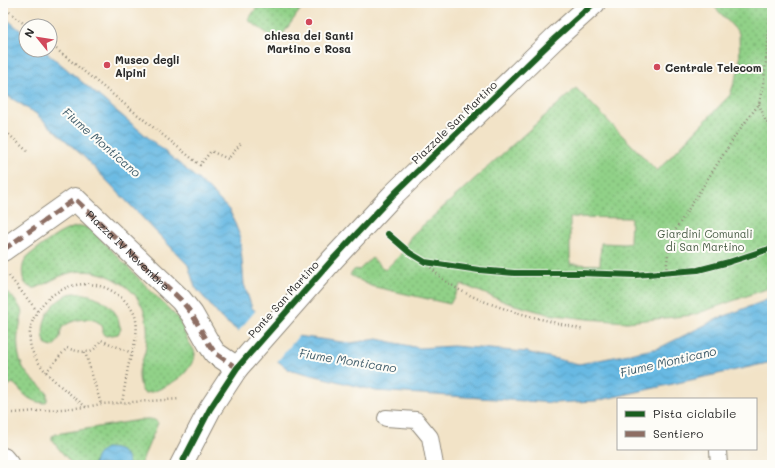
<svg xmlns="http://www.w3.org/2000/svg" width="775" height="468" viewBox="0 0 775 468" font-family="Mali,sans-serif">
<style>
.grass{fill:url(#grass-dots);stroke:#5e7e5a;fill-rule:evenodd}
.water{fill:url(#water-waves);stroke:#497287}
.pier{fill:#f2e3c7}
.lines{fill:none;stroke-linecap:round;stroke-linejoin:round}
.lane-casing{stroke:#8e8779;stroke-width:18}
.street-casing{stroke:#8e8779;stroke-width:24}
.secondary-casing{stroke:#8e8779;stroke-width:24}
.path{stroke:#8e8779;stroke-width:2.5;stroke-dasharray:1 3;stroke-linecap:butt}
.lane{stroke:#fff;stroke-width:16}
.street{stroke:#fff;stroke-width:22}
.secondary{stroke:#fff;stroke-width:22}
.quiet{stroke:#8d6e63;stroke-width:5;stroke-dasharray:10 5;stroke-linecap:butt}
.cycleway-casing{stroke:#fdfcf7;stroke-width:8}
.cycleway{stroke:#1b5e20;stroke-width:6}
.poi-dot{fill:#d1495b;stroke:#fdfcf7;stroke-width:1.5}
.labels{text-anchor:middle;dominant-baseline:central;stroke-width:4;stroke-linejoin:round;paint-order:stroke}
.poi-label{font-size:11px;font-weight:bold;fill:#2b2b2b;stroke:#fdfcf7;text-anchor:start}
.street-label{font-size:11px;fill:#2b2b2b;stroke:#fdfcf7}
.park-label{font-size:11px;fill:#4a5d47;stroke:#fdfcf7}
.water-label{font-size:12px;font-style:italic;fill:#405d6b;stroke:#fdfcf7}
</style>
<defs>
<pattern id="grass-dots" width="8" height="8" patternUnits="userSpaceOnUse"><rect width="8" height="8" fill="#91d188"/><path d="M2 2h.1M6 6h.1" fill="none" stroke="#77aa6f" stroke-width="1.8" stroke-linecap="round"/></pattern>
<pattern id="water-waves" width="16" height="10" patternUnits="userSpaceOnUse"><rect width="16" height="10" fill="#67b9e3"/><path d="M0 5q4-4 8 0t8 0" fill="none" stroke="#5597b8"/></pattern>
</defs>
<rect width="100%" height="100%" fill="#fdfcf7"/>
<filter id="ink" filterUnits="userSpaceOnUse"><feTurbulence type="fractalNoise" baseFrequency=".025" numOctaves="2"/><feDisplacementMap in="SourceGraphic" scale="8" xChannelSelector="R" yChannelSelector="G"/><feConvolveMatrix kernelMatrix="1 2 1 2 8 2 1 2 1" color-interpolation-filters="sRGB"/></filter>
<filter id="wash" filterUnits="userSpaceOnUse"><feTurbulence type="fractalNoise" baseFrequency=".012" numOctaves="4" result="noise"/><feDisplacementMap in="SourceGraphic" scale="16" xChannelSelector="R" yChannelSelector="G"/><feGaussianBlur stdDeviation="0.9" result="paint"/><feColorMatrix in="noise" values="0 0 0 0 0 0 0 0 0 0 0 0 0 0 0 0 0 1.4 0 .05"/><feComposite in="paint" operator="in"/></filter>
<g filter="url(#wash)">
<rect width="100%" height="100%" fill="#f2e3c7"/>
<!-- grass -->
<g class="grass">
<path d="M260,3H305L278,41L248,20Z"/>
<path d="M711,3H772V287L693,315L627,322L587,319L548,314L508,303L461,284L450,304L371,286L350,275L355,269L359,270L372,258L385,270L401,254L411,236L576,88L657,171L730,95L740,65L739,33ZM570,217L631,218L630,243L625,244L601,243L600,265L570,264Z"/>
<path d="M81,226L90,228C110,248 129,269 149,289C155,295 162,302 168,308C171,311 174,314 177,317C182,324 185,336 190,344C192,347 195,351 195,354C195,360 187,371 183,375C178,380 149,397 143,392C142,391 141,388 141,387C136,369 141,367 145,352C151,324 146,299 121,283C105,272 84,268 66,274C56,277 46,284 36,288C30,288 27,287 24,281C21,273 22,264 27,257C30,254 34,252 37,249C51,239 64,228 81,226Z"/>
<path d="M3,288C9,293 21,305 22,313C22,320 19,327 18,334C17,344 18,357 22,365C28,379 39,383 47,393V401L44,403C33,402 27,398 20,390C17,387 16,385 12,383L3,390Z"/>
<path d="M79,293C94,295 107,300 116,314C118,318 119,324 121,329L118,334L106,336L103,334C103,332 103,330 103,328C97,314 73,319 64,326C60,329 61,333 60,337C59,342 55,344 52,347L46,345C39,328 46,309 61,299C64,297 66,295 69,294C72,293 76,293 79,293Z"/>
<path d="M146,419C151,419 155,419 158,423L140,465H73L59,449L52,440V436L56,434Z"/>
</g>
<!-- water -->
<g class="water">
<path d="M3,16L26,35V50H44L207,187L230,211L240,236L244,284L252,308L282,334L350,343L378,339L419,348L453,346L526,352L579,364L659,348L717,319L772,298V362L596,401L554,403L376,391L288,369L221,318L195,287L188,265L84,157L35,113L3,93Z"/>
<path d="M106,448C118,448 128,452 129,465H94C95,456 99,452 106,448Z"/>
</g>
<!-- pier -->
<path class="pier" d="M257,309L283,332L300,334L276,363L237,333Z"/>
</g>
<g filter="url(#ink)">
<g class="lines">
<defs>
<g id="lane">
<path d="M386,418L416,420L430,437L435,465"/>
<path d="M718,451L719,465"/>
</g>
<g id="street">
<path id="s1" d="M3,250L75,199L181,300L192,314L209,344L215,353L237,368"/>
<path d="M181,465L210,409L237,368L333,259L394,194L554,39L594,3"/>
</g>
<path id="secondary" d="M3,459L8,465"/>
</defs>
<!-- lane casing -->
<use href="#lane" class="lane-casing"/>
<!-- street casing -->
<use href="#street" class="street-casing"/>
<!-- secondary casing -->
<use href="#secondary" class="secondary-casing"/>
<!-- path -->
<g class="path">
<path d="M768,3L772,6"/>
<path d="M3,7L27,26"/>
<path d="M50,44L200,165L211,151L228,159L242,142"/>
<path d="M759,104L766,122L772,128"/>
<path d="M3,129L27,151"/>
<path d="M425,262C432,268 438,276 445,281C484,308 540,318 584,330"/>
<path d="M666,272L669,246L674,232L737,133L759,104L764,79L768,43L769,19L772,10"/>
<path d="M9,276L38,312"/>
<path d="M85,352L101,404"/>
<path d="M46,372L67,348C75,351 87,354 94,349C97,347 99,343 101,340L132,353"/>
<path d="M86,407C67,391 44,376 33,353C29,344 29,335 31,326C41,289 87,271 118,295C125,300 132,308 135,316C140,333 132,351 128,367C126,379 124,391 122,403"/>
<path d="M13,413L86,407L101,404L180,399"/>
</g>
<!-- lane -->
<use href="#lane" class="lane"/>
<!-- street -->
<use href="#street" class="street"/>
<!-- secondary -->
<use href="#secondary" class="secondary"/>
<!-- quiet -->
<path class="quiet" d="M3,250L75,199L181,300L192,314L209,344L215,353L237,368"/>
<defs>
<g id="cycleway">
<path d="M388,234L410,253L425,262L479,270L514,273H579L635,275L698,270L729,262L772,248"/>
<path d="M181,465L210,409L237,368L333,259L394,194L554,39L594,3"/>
</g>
</defs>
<!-- cycleway casing -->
<use href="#cycleway" class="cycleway-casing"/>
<!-- cycleway -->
<use href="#cycleway" class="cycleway"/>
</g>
</g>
<!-- markers -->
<g class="poi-dot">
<circle cx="309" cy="22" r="4"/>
<circle cx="107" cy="65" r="4"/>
<circle cx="657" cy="67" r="4"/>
</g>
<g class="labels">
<!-- poi labels -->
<g class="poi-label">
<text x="309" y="35" text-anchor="middle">chiesa dei Santi<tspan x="309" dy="13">Martino e Rosa</tspan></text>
<text x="115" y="59">Museo degli<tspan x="115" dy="13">Alpini</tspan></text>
<text x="665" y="67">Centrale Telecom</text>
</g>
<!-- street labels -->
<g class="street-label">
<text transform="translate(454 122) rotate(-44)">Piazzale San Martino</text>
<text stroke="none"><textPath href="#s1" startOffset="162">Piazza IV Novembre</textPath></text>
<text transform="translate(283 299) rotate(-48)">Ponte San Martino</text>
</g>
<!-- park labels -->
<g class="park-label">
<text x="705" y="233">Giardini Comunali<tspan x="705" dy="13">di San Martino</tspan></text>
</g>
<!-- water labels -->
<g class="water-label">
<text transform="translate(102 142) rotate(41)">Fiume Monticano</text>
<text transform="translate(348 360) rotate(9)">Fiume Monticano</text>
<text transform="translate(668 361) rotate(-13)">Fiume Monticano</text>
</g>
</g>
<!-- margin -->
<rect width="775" height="468" fill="none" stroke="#fdfcf7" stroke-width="16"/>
<!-- legend -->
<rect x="617" y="398" width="140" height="52" fill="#fdfcf7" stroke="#a9a8a5"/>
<rect x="625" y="411" width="20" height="6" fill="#1b5e20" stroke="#a9a8a5"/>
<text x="653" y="418" font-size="12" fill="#2b2b2b">Pista ciclabile</text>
<rect x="625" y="431" width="20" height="6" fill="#8d6e63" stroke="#a9a8a5"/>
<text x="653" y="438" font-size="12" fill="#2b2b2b">Sentiero</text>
<!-- north arrow -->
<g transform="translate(38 38) rotate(300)"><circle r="19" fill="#fdfcf7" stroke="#a9a8a5"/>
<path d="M0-3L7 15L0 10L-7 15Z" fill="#d1495b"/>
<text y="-6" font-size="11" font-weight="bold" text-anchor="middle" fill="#2b2b2b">N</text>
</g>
</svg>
